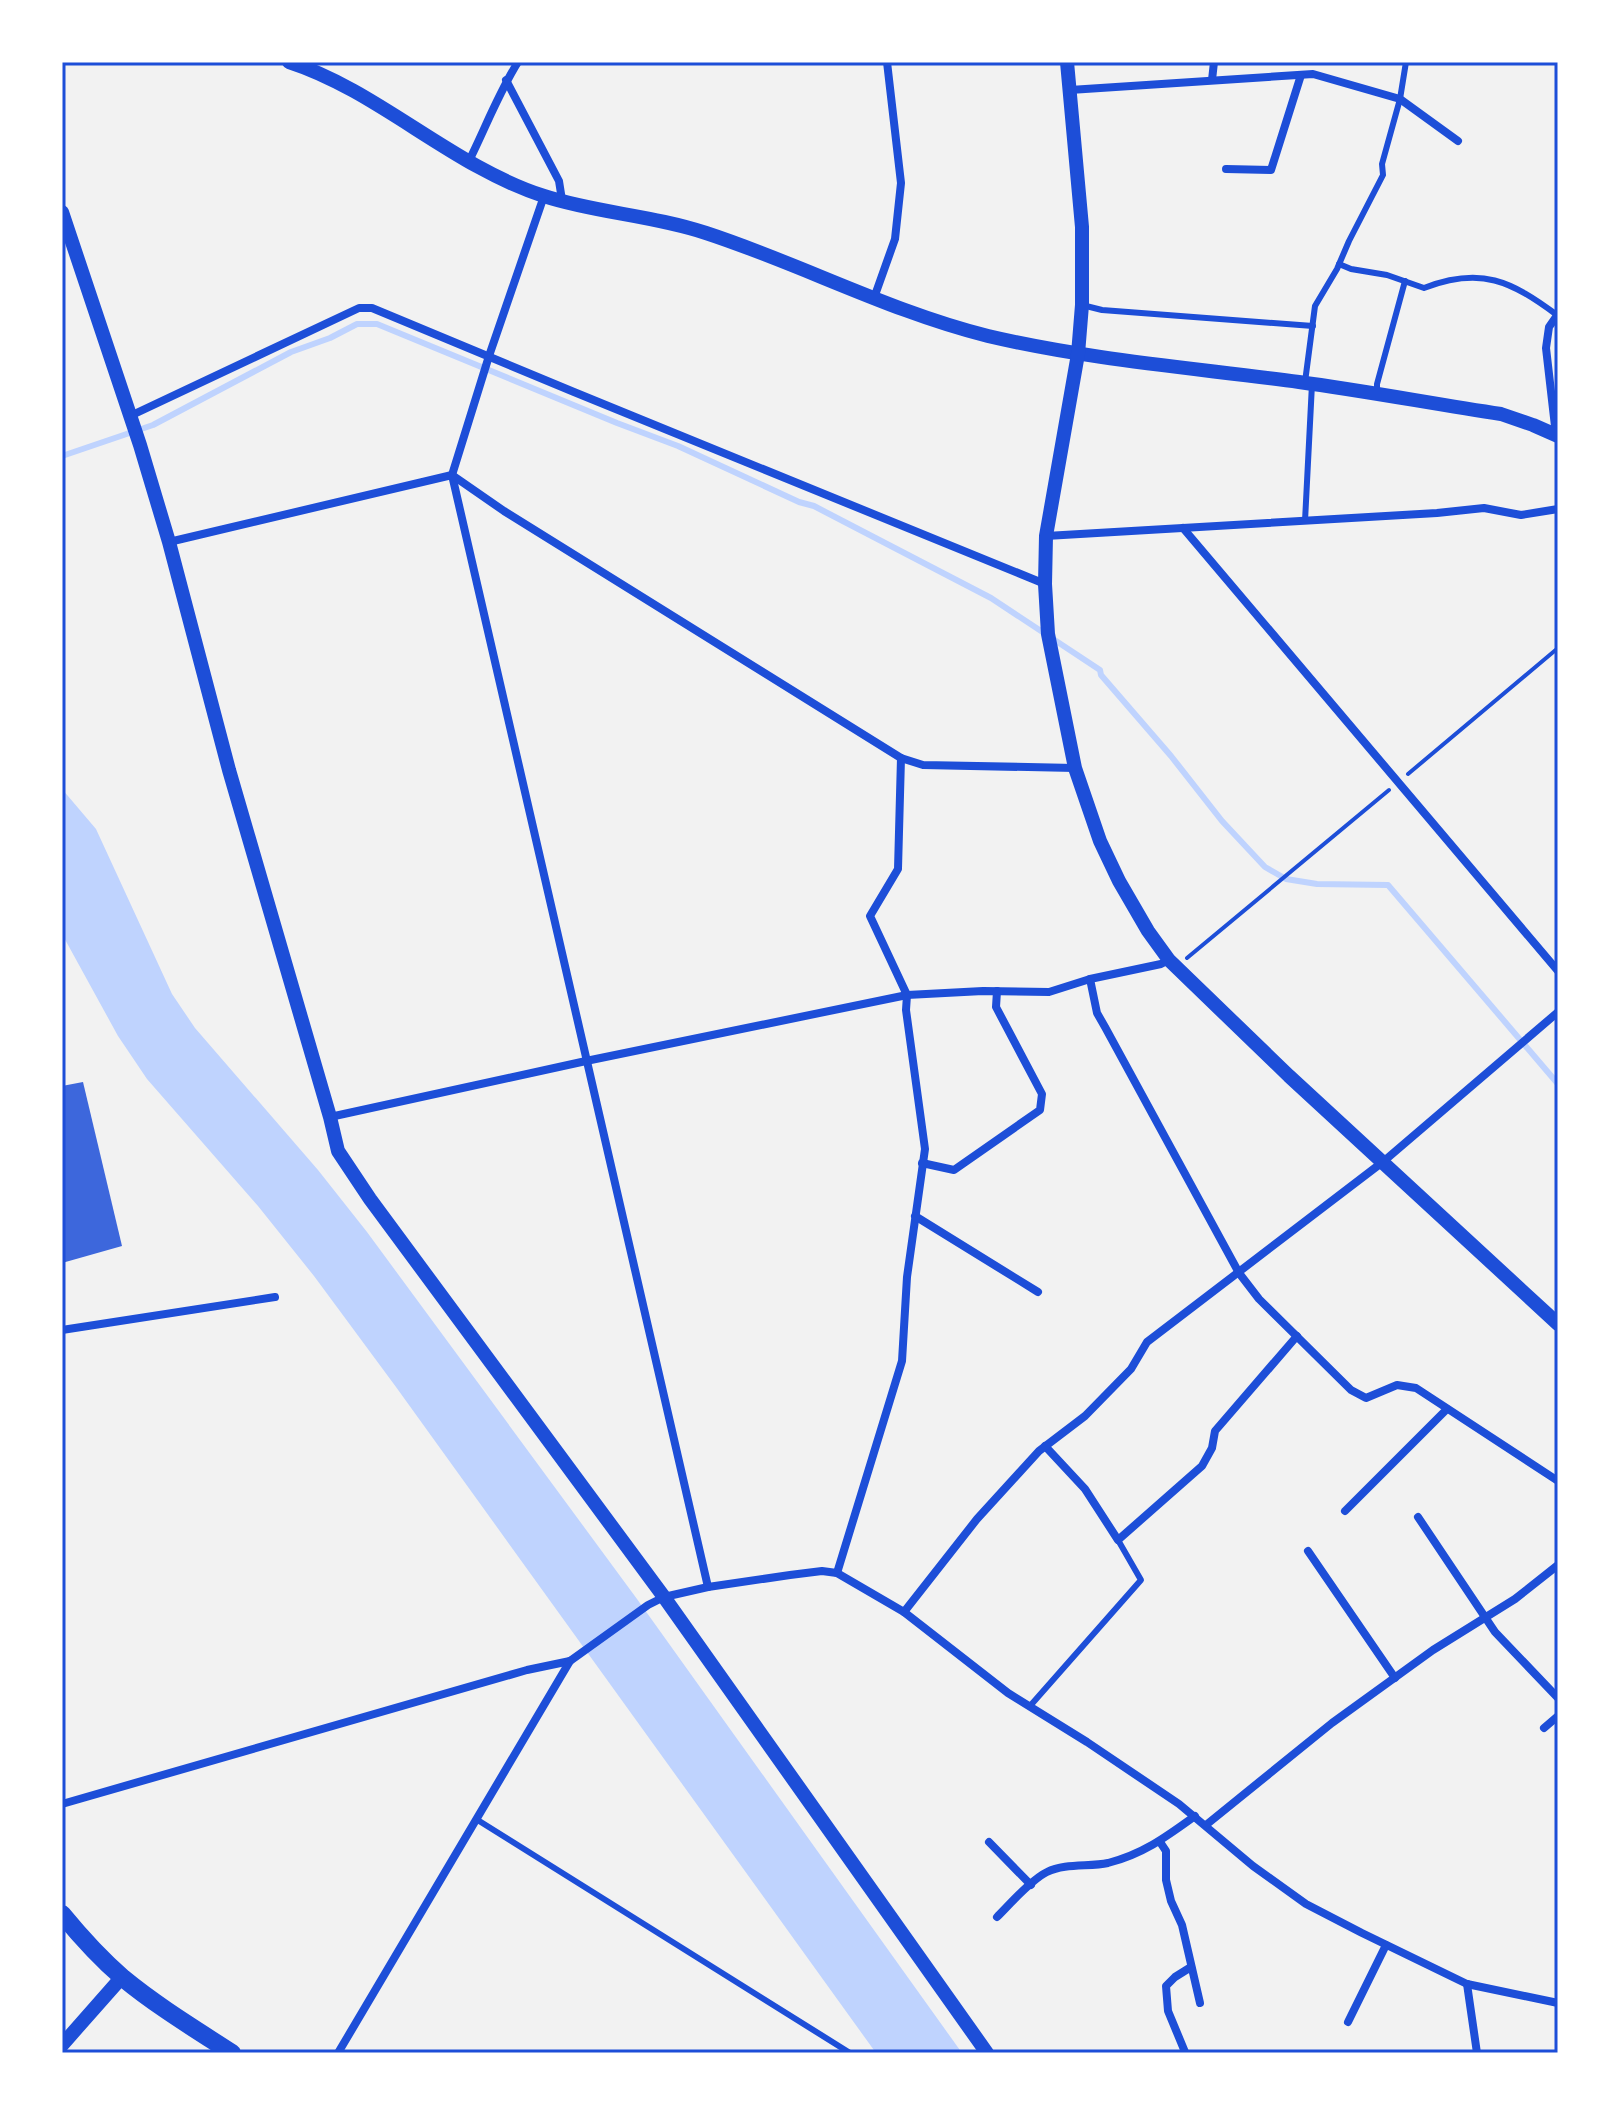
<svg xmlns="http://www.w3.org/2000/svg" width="1620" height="2115" viewBox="0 0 1620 2115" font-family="'IBM Plex Sans',sans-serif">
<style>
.water{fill:#bfd3fe}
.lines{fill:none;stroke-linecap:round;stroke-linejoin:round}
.stream{stroke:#bfd3fe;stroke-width:6}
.building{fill:#3d67dc}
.path{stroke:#1d4ed8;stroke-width:4}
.service{stroke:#1d4ed8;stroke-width:6}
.minor{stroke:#1d4ed8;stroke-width:8}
.tertiary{stroke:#1d4ed8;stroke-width:14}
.primary{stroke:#1d4ed8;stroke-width:18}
.neatline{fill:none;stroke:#1d4ed8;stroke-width:3}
</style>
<rect width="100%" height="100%" fill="#f2f2f2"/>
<!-- water -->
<path class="water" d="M62,789L96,829L172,994L195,1028L318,1170L367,1232L637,1599L962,2053H876L396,1387L314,1276L258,1206L147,1079L118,1036L62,934Z"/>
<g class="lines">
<!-- stream -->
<path class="stream" d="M62,456L153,425L291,352L330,338L357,324H377L617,423L678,446L799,502L814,506L991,598L1100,670L1101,675L1171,756L1222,821L1265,867L1286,879L1317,884L1388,885L1558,1084"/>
</g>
<!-- building -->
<path class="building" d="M83,1082L122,1246L62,1263V1086Z"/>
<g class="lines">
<!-- path -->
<g class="path">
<path d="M1408,774L1558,648"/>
<path d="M1187,958L1389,790"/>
</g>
<!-- service -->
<g class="service">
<path d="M1339,264L1351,269L1387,275L1424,288C1481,266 1511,281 1557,315"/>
<path d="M1082,305L1102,310L1313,326"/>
<path d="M1305,382L1315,306L1337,269L1349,241L1383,175L1382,164L1400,99L1406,62"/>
<path d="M1377,394V384L1405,281"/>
<path d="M1305,521L1312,384"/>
<path d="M1030,1706L1141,1580L1118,1540"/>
<path d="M476,1819L850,2053"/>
</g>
<!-- minor -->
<g class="minor">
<path d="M506,80L559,181L562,200"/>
<path d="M1212,80L1214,62"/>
<path d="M1070,90L1313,74L1400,99L1458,141"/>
<path d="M468,163C485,129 498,94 518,62"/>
<path d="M1226,169L1271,170L1301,75"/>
<path d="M544,196L489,356L452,475L708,1587"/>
<path d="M874,298L895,239L901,183L887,62"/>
<path d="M130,416L359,308H372L574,392L1045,584"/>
<path d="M1556,435L1546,348L1549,327L1558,314"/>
<path d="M1183,528L1558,971"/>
<path d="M1046,536L1437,513L1484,508L1521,515L1558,509"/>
<path d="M169,542L452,475L504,511L901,758L923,765L1075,768"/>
<path d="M1090,979L1097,1013L1105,1027L1239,1273L1259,1299L1351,1390L1366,1398L1397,1385L1416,1388L1558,1481"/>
<path d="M330,1117L586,1061L907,995L983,991L1049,992L1090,979L1161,964L1169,960"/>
<path d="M922,1163L954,1170L1040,1110L1042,1094L996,1007L997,991"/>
<path d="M915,1216L1038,1292"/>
<path d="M62,1330L275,1297"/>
<path d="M1045,1446L1085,1489L1118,1540L1202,1466L1212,1448L1215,1431L1297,1336"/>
<path d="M1345,1511L1447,1409"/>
<path d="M1418,1517L1495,1632L1558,1698"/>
<path d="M1308,1551L1395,1678"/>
<path d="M837,1573L902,1361L907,1277L925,1149L906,1010L907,995L870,916L898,869L901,758"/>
<path d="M904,1612L977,1519L1039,1451L1085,1416L1131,1369L1147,1342L1384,1161L1558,1012"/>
<path d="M1544,1728L1558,1716"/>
<path d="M62,1804L527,1670L570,1661L648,1605L664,1597L708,1587L790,1575L822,1571L837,1573L904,1612L1008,1693L1087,1742L1179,1804L1253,1866L1306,1904L1362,1933L1467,1984L1558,2003"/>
<path d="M1206,1825L1332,1723L1433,1650L1515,1599L1558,1565"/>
<path d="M989,1842L1031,1885"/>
<path d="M1160,1842L1166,1851V1880L1171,1901L1182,1925L1200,2003"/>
<path d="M997,1917C1010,1904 1032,1879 1047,1872C1065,1863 1089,1867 1108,1863C1143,1854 1166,1837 1195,1816"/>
<path d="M1467,1984L1477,2053"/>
<path d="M1348,2022L1386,1945"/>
<path d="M338,2053L570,1661"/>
<path d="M1182,2053L1185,2052L1168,2011L1166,1986L1175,1977L1191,1967"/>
</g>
<!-- tertiary -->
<g class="tertiary">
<path d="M289,62C379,91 451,166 544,196C596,213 652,215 706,233C801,264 891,312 988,336C1090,360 1195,368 1299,382C1366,391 1434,404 1501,414L1533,425L1558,436"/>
<path d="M1067,62L1082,227V305L1078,354L1046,536L1045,584L1048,634L1075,768L1100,841L1119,881L1148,931L1169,960L1289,1076L1558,1324"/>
<path d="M62,212L140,445L169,542L229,770L330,1117L338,1151L370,1199L664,1597L987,2053"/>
<path d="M62,2045L122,1977"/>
</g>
<!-- primary -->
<path class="primary" d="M62,1914C80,1936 101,1959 123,1978C157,2006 195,2029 232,2053"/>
</g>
<!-- border -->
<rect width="1620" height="2115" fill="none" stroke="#ffffff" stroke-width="128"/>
<rect x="64" y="64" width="1492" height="1987" class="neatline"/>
</svg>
